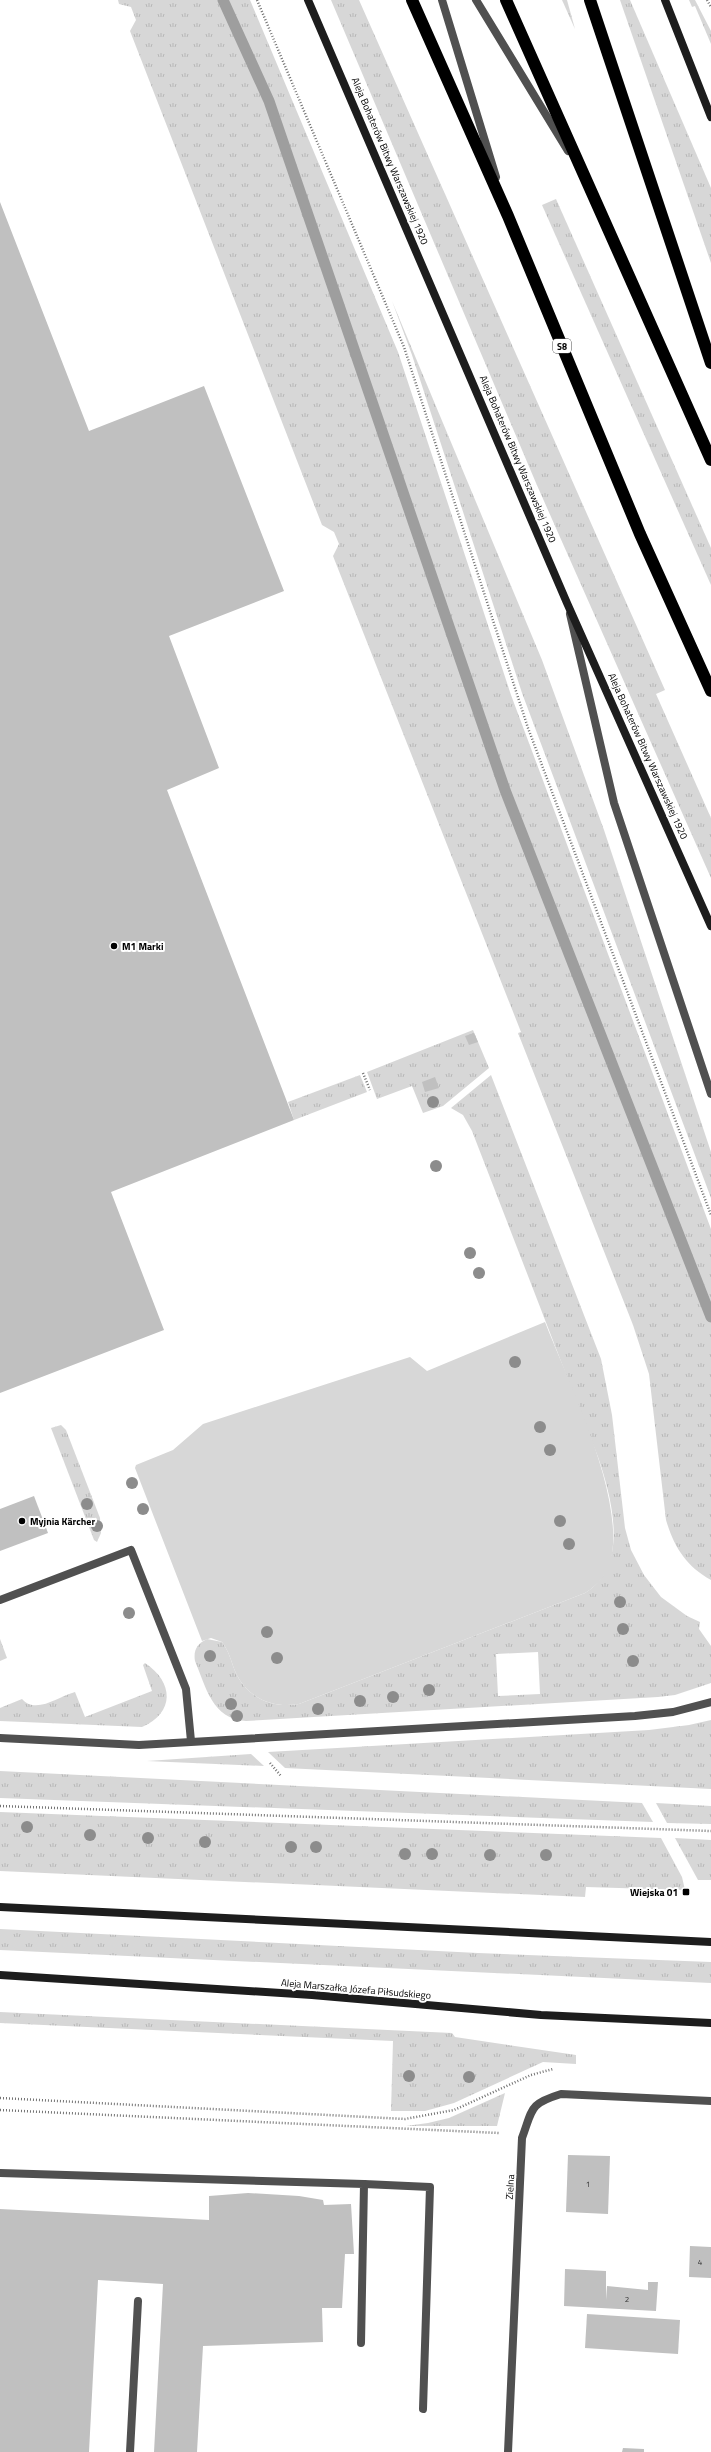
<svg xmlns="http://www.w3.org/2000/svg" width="711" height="2452" viewBox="0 0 711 2452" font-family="'Titillium Web',sans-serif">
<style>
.grass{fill:url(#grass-tufts);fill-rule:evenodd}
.garden{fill:#d7d7d7}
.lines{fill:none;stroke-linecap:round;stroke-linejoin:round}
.stream{stroke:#9e9e9e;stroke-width:11}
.building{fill:#c0c0c0}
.path{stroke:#727272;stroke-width:2.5;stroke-dasharray:1 2;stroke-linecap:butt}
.service{stroke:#505050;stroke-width:8}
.minor{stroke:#505050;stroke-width:8}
.secondary{stroke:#1d1d1d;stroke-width:8}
.motorway{stroke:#000;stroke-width:12}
.tree{fill:#8c8c8c}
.poi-dot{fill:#000;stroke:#fff;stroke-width:1.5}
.labels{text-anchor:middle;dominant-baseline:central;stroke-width:4;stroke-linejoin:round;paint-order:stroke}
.number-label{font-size:8px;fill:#303030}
.shield{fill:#fff;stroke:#4c4c4c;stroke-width:1}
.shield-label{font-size:9px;font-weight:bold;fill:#000}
.street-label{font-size:10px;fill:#000;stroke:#fff}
.poi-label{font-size:10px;font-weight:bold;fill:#000;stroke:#fff;text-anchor:start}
</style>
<defs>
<pattern id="grass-tufts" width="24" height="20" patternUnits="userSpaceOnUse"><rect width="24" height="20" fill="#d7d7d7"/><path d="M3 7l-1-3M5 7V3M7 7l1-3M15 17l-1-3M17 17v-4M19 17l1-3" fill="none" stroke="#b7b7b7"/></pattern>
</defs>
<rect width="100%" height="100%" fill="#fff"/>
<!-- grass -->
<g class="grass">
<path d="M118,0H250L398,352L511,695L711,1229V1580C686,1566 674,1547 666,1520L649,1374L633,1325L518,1033L521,1032L333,556L339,544L334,532L322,525L130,31L136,20L131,7L119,4Z"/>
<path d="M331,0H359L665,690L656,694L711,818V878L536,483Z"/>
<path d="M562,0H567L575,29Z"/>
<path d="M620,0H630L711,188V263Z"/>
<path d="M689,0H695L711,31V44L695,6L692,7Z"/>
<path d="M556,199L711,548V585L542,205Z"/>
<path d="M392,301L542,660L604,830L711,1152V1198L522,693L412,355Z"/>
<path d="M473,1030L489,1068L443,1106L423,1113L412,1086L377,1099L367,1072Z"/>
<path d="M360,1075L367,1092L294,1120L288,1102Z"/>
<path d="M491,1075L601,1359L612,1415L625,1528L631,1550L644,1575L661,1597L687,1616L700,1622L699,1629L711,1646V1683L675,1695L658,1697L246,1721C212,1719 206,1687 195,1661C193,1650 198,1643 207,1639L222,1642C229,1651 231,1661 235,1671C246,1697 272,1709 299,1704L585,1593C630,1566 612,1498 598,1457L472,1131L463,1115L451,1108ZM538,1652L540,1694L498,1696L496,1654Z"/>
<path d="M61,1425L66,1430L100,1518L101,1533L97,1542L94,1540L51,1428Z"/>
<path d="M0,1639L7,1658L0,1661Z"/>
<path d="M145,1663C174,1682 175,1713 142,1727L0,1721V1708L22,1699C36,1715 59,1696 75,1692L85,1717L152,1691L143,1665Z"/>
<path d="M711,1720V1789L285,1768L268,1752L649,1730L689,1725Z"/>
<path d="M251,1754L264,1766L147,1761Z"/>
<path d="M0,1771L642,1803L653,1822L0,1798Z"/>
<path d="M656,1803L711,1806V1824L667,1823Z"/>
<path d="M0,1812L661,1838L682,1877L685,1890L586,1887L585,1897L0,1871Z"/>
<path d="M675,1838L711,1840V1880H698Z"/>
<path d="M0,1929L478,1953L711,1962V1983L0,1950Z"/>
<path d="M0,2012L452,2033L455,2037L576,2055V2064L543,2062L454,2103L425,2111H391L393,2041L0,2023Z"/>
<path d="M505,2093L497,2126H406L428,2123L449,2118Z"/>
</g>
<!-- garden -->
<path class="garden" d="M545,1322C569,1384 625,1495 611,1560C607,1575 598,1585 585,1593L299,1704C272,1709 246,1697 235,1671C231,1661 229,1651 222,1642L211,1638L202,1641L135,1468L136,1465L173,1450L203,1424L410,1357L427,1371Z"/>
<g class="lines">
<!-- stream -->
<path class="stream" d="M223,0L269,101L505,790L711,1317"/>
</g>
<!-- building -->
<g class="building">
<path d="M0,202L89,431L204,386L284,591L169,636L219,768L167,790L294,1120L111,1192L164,1330L0,1393Z"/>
<path d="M474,1033L478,1042L469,1045L465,1036Z"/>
<path d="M435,1077L439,1088L425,1092L422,1082Z"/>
<path d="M34,1496L48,1533L0,1551V1509Z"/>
<path d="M568,2155L610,2156L608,2214L566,2212Z"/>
<path d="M248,2193L299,2196L323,2200L324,2205L351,2204L354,2254H345L342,2308H322L323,2342L203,2346L197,2452H154L163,2284L98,2280L89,2452H0V2209L209,2220V2196Z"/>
<path d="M690,2246L711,2247V2278L689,2277Z"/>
<path d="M565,2269L606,2271V2300L607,2286L648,2290V2282H658L656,2311L564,2306Z"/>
<path d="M587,2314L680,2320L678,2354L585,2348Z"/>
<path d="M623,2448L644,2449V2452H622Z"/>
</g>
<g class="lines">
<!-- path -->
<g class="path">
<path d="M257,0L404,347L528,728L711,1215"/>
<path d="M707,0L711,7"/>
<path d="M363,1073L370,1090"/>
<path d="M270,1763L281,1776"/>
<path d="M0,1806L711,1831"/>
<path d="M0,2098L405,2119L454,2110L531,2075L553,2069"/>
<path d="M0,2110L499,2133"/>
</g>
<!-- service -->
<g class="service">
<path d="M442,0L496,177"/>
<path d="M476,0L568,151"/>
<path d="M570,614L614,803L711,1094"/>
<path d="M0,1600L131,1550L186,1689L191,1741"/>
<path d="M0,1738L139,1745L635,1716L673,1712L711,1702"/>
<path d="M0,2173L364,2184L361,2343"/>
<path d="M364,2184L430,2187L423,2409"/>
<path d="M130,2452L138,2301"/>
</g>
<!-- minor -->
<path class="minor" d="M508,2452L522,2138C533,2108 529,2104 561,2094L711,2101"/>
<!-- secondary -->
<g class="secondary">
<path d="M308,0L567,603L711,926"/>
<path d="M665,0L711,117"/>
<path d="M0,1907L711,1942"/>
<path d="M0,1975L312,1995L541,2015L711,2023"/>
</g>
<!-- motorway -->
<g class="motorway">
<path d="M412,0L508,216L640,534L711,691"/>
<path d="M506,0L711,460"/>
<path d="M590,0L711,363"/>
</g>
</g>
<!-- trees -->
<g class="tree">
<circle cx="433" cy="1102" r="6"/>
<circle cx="436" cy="1166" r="6"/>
<circle cx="470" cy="1253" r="6"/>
<circle cx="479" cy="1273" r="6"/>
<circle cx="515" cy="1362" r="6"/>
<circle cx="540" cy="1427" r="6"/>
<circle cx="550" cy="1450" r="6"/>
<circle cx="132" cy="1483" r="6"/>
<circle cx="87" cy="1504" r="6"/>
<circle cx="143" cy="1509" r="6"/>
<circle cx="560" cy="1521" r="6"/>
<circle cx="97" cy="1526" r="6"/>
<circle cx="569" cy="1544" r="6"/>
<circle cx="620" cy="1602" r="6"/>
<circle cx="129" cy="1613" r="6"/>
<circle cx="623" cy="1629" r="6"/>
<circle cx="267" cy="1632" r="6"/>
<circle cx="210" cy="1656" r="6"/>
<circle cx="277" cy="1658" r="6"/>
<circle cx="633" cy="1661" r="6"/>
<circle cx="429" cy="1690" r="6"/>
<circle cx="393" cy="1697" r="6"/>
<circle cx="360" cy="1701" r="6"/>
<circle cx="231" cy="1704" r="6"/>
<circle cx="318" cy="1709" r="6"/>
<circle cx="237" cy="1716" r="6"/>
<circle cx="27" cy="1827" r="6"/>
<circle cx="90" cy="1835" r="6"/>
<circle cx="148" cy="1838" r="6"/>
<circle cx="205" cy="1842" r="6"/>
<circle cx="291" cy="1847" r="6"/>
<circle cx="316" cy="1847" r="6"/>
<circle cx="405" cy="1854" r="6"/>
<circle cx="432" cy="1854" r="6"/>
<circle cx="490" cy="1855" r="6"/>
<circle cx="546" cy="1855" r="6"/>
<circle cx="409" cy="2076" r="6"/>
<circle cx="469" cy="2077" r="6"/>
</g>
<!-- markers -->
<g class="poi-dot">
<circle cx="114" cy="946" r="4"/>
<circle cx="22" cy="1521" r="4"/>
<rect x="682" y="1888" width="8" height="8" rx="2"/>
</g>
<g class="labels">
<!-- number labels -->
<g class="number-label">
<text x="588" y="2184">1</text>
<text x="700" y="2262">4</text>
<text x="627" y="2299">2</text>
</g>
<!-- shield labels -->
<rect class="shield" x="553" y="339" width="18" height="14" rx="3"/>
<g class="shield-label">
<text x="562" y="346">S8</text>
</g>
<!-- street labels -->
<g class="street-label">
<text transform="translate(390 161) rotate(67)">Aleja Bohaterów Bitwy Warszawskiej 1920</text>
<text transform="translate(518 459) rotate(67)">Aleja Bohaterów Bitwy Warszawskiej 1920</text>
<text transform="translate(648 756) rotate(66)">Aleja Bohaterów Bitwy Warszawskiej 1920</text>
<text transform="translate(356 1989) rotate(5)">Aleja Marszałka Józefa Piłsudskiego</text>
<text transform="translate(510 2187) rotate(-87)">Zielna</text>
</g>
<!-- poi labels -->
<g class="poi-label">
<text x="122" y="946">M1 Marki</text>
<text x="30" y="1521">Myjnia Kärcher</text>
<text x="678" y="1892" text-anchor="end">Wiejska 01</text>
</g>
</g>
</svg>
